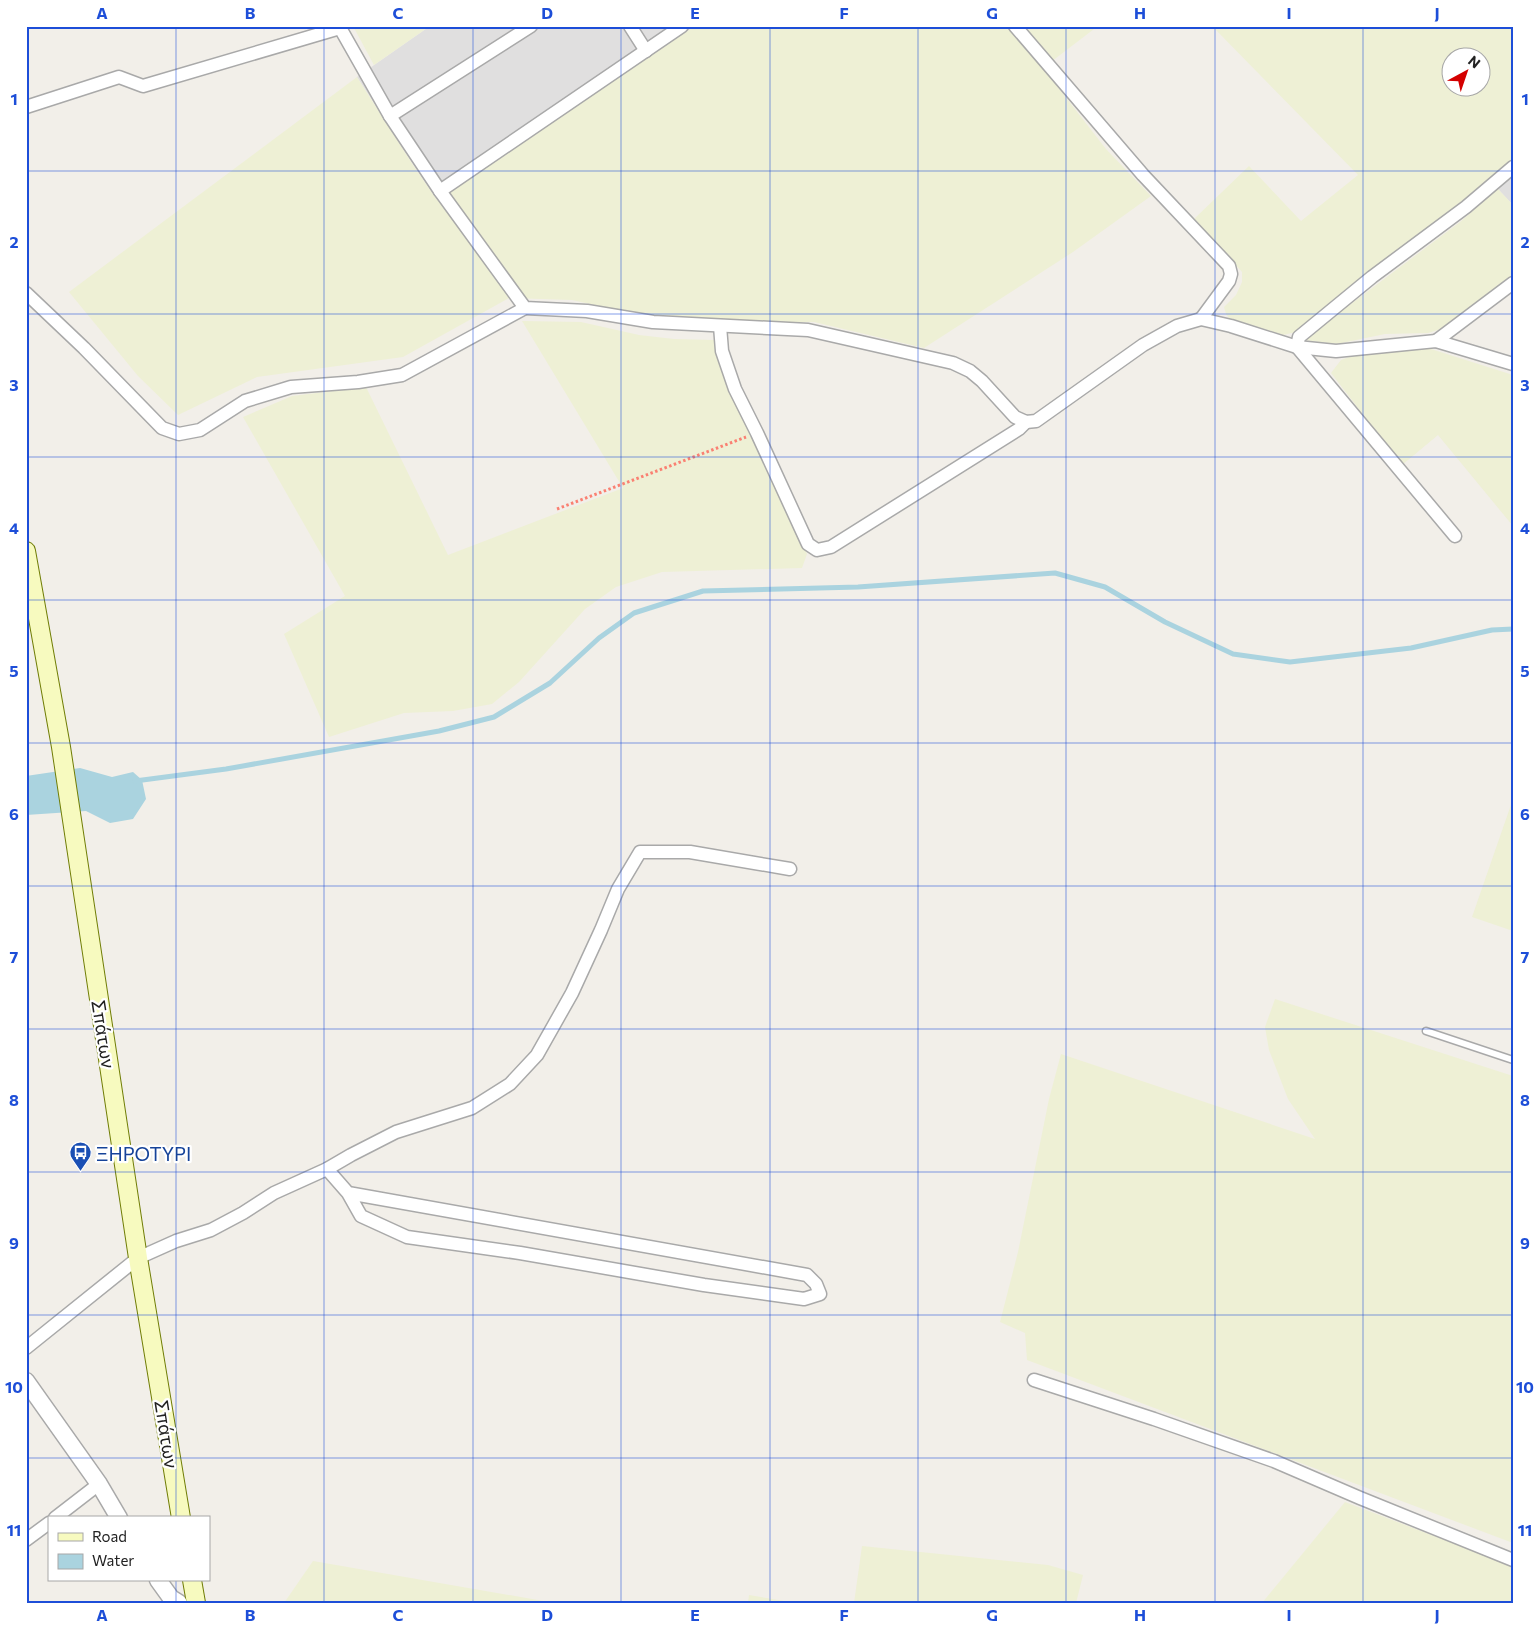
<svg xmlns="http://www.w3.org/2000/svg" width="1539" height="1629" viewBox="0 0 1539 1629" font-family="Commissioner,sans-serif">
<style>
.residential{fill:#e0dfdf}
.farmland{fill:#eef0d5;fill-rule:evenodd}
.water{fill:#aad3df}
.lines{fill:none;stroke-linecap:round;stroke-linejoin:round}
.stream{stroke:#aad3df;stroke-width:5}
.service-casing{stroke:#a9a9a9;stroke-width:9}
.minor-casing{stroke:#a9a9a9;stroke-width:15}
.tertiary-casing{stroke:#a9a9a9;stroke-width:19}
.secondary-casing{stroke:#707d05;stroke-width:20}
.path{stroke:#fa8072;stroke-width:3;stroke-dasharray:2.5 2.5;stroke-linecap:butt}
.service{stroke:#fff;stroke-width:6}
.minor{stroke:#fff;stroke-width:12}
.tertiary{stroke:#fff;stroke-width:16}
.secondary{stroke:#f7fabf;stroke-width:18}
.grid{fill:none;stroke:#1d4ed8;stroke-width:1;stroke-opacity:0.55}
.labels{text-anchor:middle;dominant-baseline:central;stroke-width:4.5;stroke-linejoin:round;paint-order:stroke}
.street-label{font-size:19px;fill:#222;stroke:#fff}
.transit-label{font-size:19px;fill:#164399;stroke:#fff;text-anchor:start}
.neatline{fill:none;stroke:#1d4ed8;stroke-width:2}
.grid-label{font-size:16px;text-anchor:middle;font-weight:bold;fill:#1d4ed8}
</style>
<rect width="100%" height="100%" fill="#f2efe9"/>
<!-- residential -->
<g class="residential">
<path d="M430,26H695L437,200L357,77Z"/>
<path d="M1513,176V205L1498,189Z"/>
</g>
<!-- farmland -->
<g class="farmland">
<path d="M353,26H430L374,65Z"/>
<path d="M695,26H1098L1043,68L1106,149L1151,196L1073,252L924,348L814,322H683L645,316L572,300L509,298L403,357L257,377L178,415L138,376L69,292L357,77L413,165L437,200Z"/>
<path d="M1212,26H1513V161L1461,206L1296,332L1283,335L1229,318L1226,314L1224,307L1236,295L1242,282V272L1194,219L1249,166L1301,221L1358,175ZM1452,58H1482V88H1452Z"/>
<path d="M1498,189L1513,205V278L1444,328L1428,333L1385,334L1337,344L1303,340L1460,222Z"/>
<path d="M522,321L581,322L639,335L674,339L715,340L807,554L802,568L662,572L616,587L585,609L519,682L492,704L453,711L404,713L329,737L284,634L345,596L243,417L292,396L366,387L448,555L623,488Z"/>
<path d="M1394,349H1431L1513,375V526L1438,435L1402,465L1331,373L1341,360L1363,352Z"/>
<path d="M1513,799V931L1472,917Z"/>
<path d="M1275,999L1513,1076V1543L1027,1360L1025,1333L1000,1322L1018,1252L1049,1099L1061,1054L1315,1139L1288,1099L1269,1050L1265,1027Z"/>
<path d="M1345,1502L1513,1566V1603H1262Z"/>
<path d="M862,1546L1048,1565L1083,1575L1076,1603H854Z"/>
<path d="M313,1561L555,1603H284Z"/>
<path d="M749,1595L796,1603H748Z"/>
</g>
<!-- water -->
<path class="water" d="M80,768L112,777L133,772L142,780L146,799L133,819L110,823L86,811L26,815V776Z"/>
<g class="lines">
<!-- stream -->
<path class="stream" d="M135,781L226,769L439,731L494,717L550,683L599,638L634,613L703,591L858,587L1055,573L1105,587L1165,622L1233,654L1290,662L1411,648L1492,630L1513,629"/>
<defs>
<path id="service" d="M1426,1031L1513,1060"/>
<g id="minor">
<path d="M339,26L390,116L440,191L525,308L587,311L653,322L808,330L953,363L970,371L982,381L1015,417L1026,422L1036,421L1143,345L1177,326L1201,319L1231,326L1297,347L1336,351L1436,341L1513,364"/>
<path d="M630,26L646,51"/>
<path d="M1015,26L1143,175L1229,266L1231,274L1229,281L1201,319"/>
<path d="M26,107L119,77L143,86L340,28"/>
<path d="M390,116L531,26"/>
<path d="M440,191L682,26"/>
<path d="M26,293L84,348L162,428L179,434L200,430L245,401L291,387L358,382L402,375L525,308"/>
<path d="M720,326L722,351L735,389L757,433L808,544L817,550L831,547L1019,429L1026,422"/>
<path d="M1436,341L1513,283"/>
<path d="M1455,536L1297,347L1299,337L1372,277L1466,207L1513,167"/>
<path d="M327,1169L351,1155L396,1132L472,1108L510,1084L537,1055L572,993L601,930L618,889L640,852H690L790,869"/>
<path d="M26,1348L138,1258L176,1241L211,1230L243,1213L274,1193L327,1169L348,1193L361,1216L407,1237L520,1253L704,1285L804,1299L820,1294L816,1284L807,1275L348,1193"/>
<path d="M1034,1380L1154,1419L1274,1461L1360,1498L1513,1560"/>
<path d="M55,1518L99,1484"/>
<path d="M26,1540L49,1523"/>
</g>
<g id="tertiary">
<path d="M26,1381L99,1484L119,1518"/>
<path d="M158,1580L171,1598L179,1603"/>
</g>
<g id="secondary">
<path d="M26,551L61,747L138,1258L181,1518"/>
<path d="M192,1580L196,1603"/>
</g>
</defs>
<!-- service casing -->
<use href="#service" class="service-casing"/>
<!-- minor casing -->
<use href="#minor" class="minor-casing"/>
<!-- tertiary casing -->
<use href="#tertiary" class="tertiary-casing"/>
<!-- secondary casing -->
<use href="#secondary" class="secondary-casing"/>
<!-- path -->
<path class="path" d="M557,509L746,437"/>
<!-- service -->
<use href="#service" class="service"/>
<!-- minor -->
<use href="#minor" class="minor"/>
<!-- tertiary -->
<use href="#tertiary" class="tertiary"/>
<!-- secondary -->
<use href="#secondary" class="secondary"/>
</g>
<!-- grid -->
<path class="grid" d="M176,26V1518M324,26V1603M473,26V1603M621,26V1603M770,26V1603M918,26V1603M1066,26V1603M1215,26V1603M1363,26V1603M26,171H1513M26,314H1513M26,457H1513M26,600H1513M26,743H1513M26,886H1513M26,1029H1513M26,1172H1513M26,1315H1513M26,1458H1513M176,1580V1603"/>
<!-- icons -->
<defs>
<symbol id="bus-pin" viewBox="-11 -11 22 30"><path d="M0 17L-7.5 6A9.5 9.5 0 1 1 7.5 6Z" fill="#1a4fb4" stroke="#fff"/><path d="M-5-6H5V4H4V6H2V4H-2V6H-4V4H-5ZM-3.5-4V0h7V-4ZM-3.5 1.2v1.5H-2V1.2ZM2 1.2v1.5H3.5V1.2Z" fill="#fff"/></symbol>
</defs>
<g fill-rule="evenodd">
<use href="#bus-pin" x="68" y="1140" width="25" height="34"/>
</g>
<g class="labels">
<!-- street labels -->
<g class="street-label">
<text transform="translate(104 1034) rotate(81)">Σπάτων</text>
<text transform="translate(167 1434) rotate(81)">Σπάτων</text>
</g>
<!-- transit labels -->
<g class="transit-label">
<text x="96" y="1153">ΞΗΡΟΤΥΡΙ</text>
</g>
</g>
<!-- border -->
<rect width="1539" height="1629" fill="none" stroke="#ffffff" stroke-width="55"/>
<!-- legend -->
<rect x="48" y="1516" width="162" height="65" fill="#ffffff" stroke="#a7a7a7"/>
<rect x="58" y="1533" width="25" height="8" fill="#f7fabf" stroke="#a7a7a7"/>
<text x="92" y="1542" font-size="15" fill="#222222">Road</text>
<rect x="58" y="1554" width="25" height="15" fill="#aad3df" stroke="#a7a7a7"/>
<text x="92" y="1566" font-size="15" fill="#222222">Water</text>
<!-- north arrow -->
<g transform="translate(1466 72) rotate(40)"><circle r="24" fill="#ffffff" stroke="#a7a7a7"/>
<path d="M0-4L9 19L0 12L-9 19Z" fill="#d40000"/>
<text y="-8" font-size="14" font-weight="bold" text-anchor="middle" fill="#222222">N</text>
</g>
<rect x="28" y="28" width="1484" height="1574" class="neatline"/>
<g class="grid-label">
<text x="102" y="19">A</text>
<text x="250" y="19">B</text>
<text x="398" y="19">C</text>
<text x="547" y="19">D</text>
<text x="695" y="19">E</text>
<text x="844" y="19">F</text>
<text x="992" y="19">G</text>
<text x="1140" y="19">H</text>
<text x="1289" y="19">I</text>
<text x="1437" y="19">J</text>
<text x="14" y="105">1</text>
<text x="1525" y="105">1</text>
<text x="14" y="248">2</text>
<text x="1525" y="248">2</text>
<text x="14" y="391">3</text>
<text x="1525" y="391">3</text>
<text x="14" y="534">4</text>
<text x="1525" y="534">4</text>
<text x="14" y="677">5</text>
<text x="1525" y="677">5</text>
<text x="14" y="820">6</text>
<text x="1525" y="820">6</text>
<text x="14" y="963">7</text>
<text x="1525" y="963">7</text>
<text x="14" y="1106">8</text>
<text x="1525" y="1106">8</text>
<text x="14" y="1249">9</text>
<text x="1525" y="1249">9</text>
<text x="14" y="1393">10</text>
<text x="1525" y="1393">10</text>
<text x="14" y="1536">11</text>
<text x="1525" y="1536">11</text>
<text x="102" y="1621">A</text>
<text x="250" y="1621">B</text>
<text x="398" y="1621">C</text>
<text x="547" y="1621">D</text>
<text x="695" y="1621">E</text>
<text x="844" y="1621">F</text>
<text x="992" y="1621">G</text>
<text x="1140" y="1621">H</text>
<text x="1289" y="1621">I</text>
<text x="1437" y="1621">J</text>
</g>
</svg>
